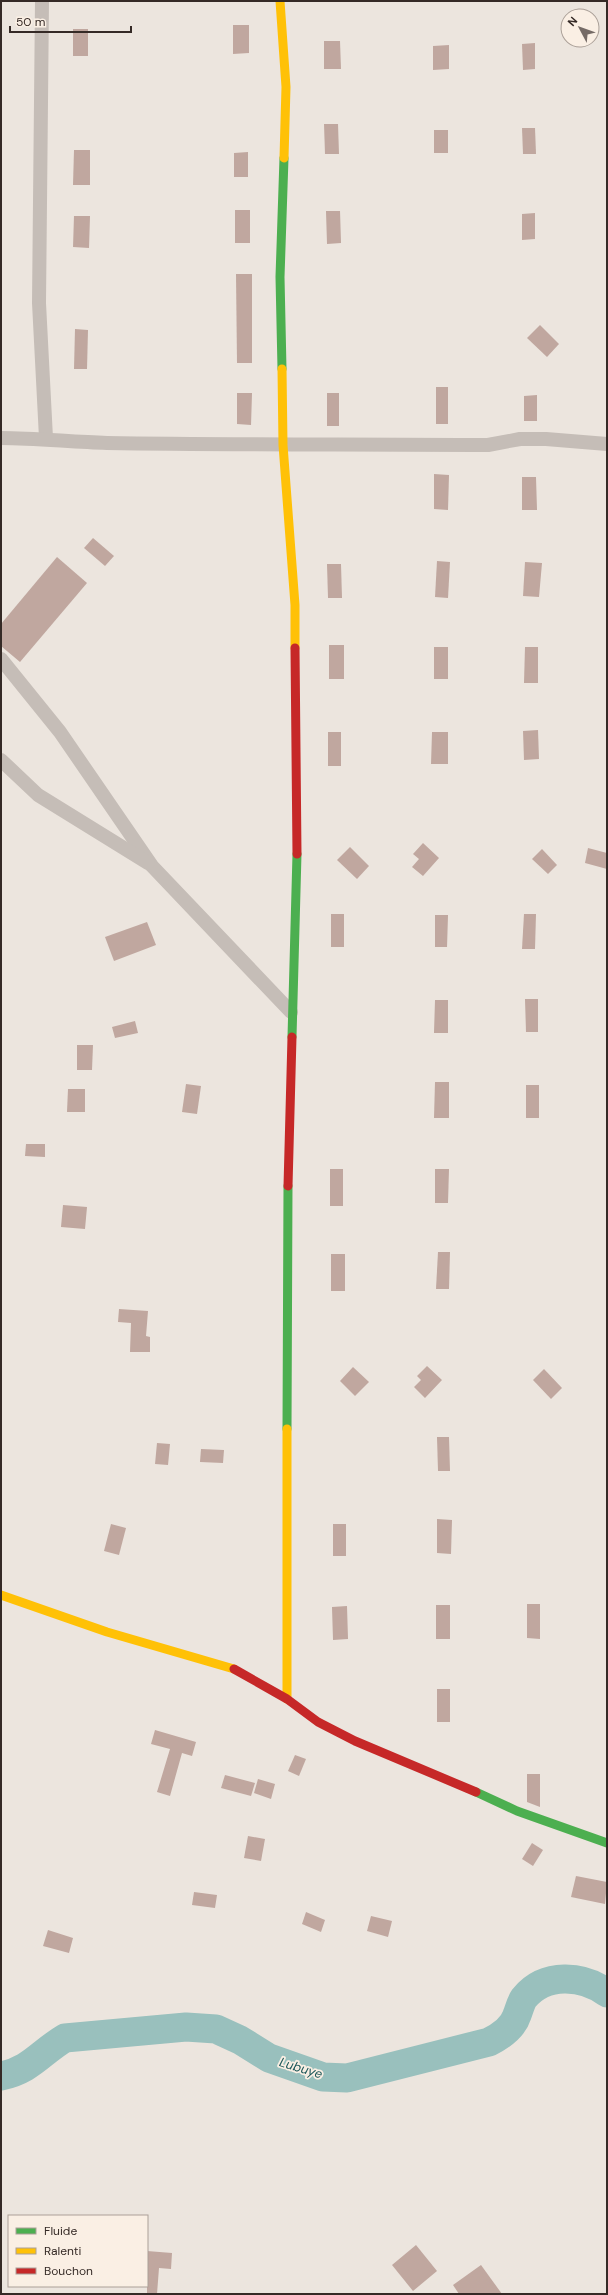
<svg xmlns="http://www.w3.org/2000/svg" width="608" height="2295" viewBox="0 0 608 2295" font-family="'DM Sans',sans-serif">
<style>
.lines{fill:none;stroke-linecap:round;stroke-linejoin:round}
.river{stroke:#99c0bd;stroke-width:29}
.building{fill:#c0a79f}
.street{stroke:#c5bdb7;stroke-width:14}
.fast{stroke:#4caf50;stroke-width:9}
.slow{stroke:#ffc107;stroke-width:9}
.jam{stroke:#c62828;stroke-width:9}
.labels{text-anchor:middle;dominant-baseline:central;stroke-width:3.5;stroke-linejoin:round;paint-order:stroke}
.water-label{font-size:13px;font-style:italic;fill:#1a5658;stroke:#faefe4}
</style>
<rect width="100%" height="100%" fill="#ece5de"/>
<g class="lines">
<!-- river -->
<path class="river" d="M1,2076C31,2070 41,2052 65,2038L186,2027L216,2029L240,2040L269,2058L323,2077L347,2078L489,2042C501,2036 513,2028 517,2015C519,2010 521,2002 524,1998C545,1972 583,1975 607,1993"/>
</g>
<!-- building -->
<g class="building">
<path d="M233,25H249V53L233,54Z"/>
<rect x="73" y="29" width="15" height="27"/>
<path d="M324,41H340L341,69H324Z"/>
<path d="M535,43V69L523,70L522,44Z"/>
<path d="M449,45V69L433,70V46Z"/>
<path d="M324,124H338L339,154H325Z"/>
<path d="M522,128H535L536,154H523Z"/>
<rect x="434" y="130" width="14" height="23"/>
<path d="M74,150H90V185H73Z"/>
<path d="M248,152V177H234V153Z"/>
<rect x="235" y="210" width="15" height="33"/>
<path d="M326,211H340L341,243L327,244Z"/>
<path d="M535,213V239L522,240V214Z"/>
<path d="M74,216H90L89,248L73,247Z"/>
<path d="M236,274H252V363H237Z"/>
<path d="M540,325L559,344L547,357L527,338Z"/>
<path d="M75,329L88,330L87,369H74Z"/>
<rect x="436" y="387" width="12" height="37"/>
<path d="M237,393H252L251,425L237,424Z"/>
<rect x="327" y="393" width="12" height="33"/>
<path d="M537,395V421H524V396Z"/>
<path d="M434,474L449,475L448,510L434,509Z"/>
<path d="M522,477H536L537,510H522Z"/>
<path d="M93,538L114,556L105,566L84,548Z"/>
<path d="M57,557L87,583L20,662L1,646V624Z"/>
<path d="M437,561L450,562L448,598L435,597Z"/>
<path d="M525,562L542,563L539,597L523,596Z"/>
<path d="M327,564H341L342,598H328Z"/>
<rect x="329" y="645" width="15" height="34"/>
<rect x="434" y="647" width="14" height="32"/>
<path d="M525,647H538V683H524Z"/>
<path d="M538,730L539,759L524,760L523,731Z"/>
<rect x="328" y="732" width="13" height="34"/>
<path d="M432,732H448V764H431Z"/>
<path d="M423,843L439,858L423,876L412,867L419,859L413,854Z"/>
<path d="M350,847L369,866L357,879L337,860Z"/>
<path d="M588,848L607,853V869L585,863Z"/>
<path d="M542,849L557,865L548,874L532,859Z"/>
<rect x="331" y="914" width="13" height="33"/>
<path d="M524,914H536L535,949H522Z"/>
<path d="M435,915H448L447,947H435Z"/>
<path d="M147,922L156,945L114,961L105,937Z"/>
<path d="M525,999H538V1032H526Z"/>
<path d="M435,1000H448V1033H434Z"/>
<path d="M135,1021L138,1033L115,1038L112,1027Z"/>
<path d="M77,1045H93L92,1070H77Z"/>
<path d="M435,1082H449V1118H434Z"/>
<path d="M186,1084L201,1086L197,1114L182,1112Z"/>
<rect x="526" y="1085" width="13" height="33"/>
<path d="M68,1089H85V1112H67Z"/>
<path d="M26,1144H45V1157L25,1156Z"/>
<rect x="330" y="1169" width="13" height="37"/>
<path d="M435,1169H449L448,1203H435Z"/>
<path d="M63,1205L87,1207L85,1229L61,1227Z"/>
<path d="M438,1252H450L449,1289H436Z"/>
<rect x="331" y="1254" width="14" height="37"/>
<path d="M119,1309L148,1311L146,1336L150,1337V1352H130L131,1323L118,1322Z"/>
<path d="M427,1366L442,1380L425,1398L414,1387L421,1380L417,1376Z"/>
<path d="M353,1367L369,1382L355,1396L340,1381Z"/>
<path d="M544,1369L562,1388L551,1399L533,1380Z"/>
<path d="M437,1437H449L450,1471H438Z"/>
<path d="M157,1443L170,1444L168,1465L155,1464Z"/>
<path d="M201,1449L224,1450L223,1463L200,1462Z"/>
<path d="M437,1519L452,1520L451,1554L437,1553Z"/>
<path d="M111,1524L126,1528L119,1555L104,1551Z"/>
<rect x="333" y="1524" width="13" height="32"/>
<path d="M527,1604H540V1639L527,1638Z"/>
<rect x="436" y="1605" width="14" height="34"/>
<path d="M347,1606L348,1639L333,1640L332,1607Z"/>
<rect x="437" y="1689" width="13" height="33"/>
<path d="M155,1730L196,1742L192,1756L182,1753L170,1796L157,1792L170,1749L151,1744Z"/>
<path d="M295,1755L306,1759L299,1776L288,1771Z"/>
<path d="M527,1774H540V1807L527,1802Z"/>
<path d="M225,1775L255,1783L251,1796L221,1788Z"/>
<path d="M258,1779L275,1784L271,1799L254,1793Z"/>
<path d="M248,1836L265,1839L261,1861L244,1858Z"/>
<path d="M532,1843L543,1850L533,1866L522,1859Z"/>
<path d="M576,1876L607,1882L605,1904L571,1897Z"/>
<path d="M194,1892L217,1895L215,1908L192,1905Z"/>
<path d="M306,1912L325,1920L321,1932L302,1924Z"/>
<path d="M371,1916L392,1921L388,1937L367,1931Z"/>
<path d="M48,1930L73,1938L69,1953L43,1946Z"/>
<path d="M416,2245L437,2271L413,2291L392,2265Z"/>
<path d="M147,2251L172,2253L171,2269L159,2268L157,2294H147Z"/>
<path d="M481,2265L502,2294H459L453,2285Z"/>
</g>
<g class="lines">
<!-- street -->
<g class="street">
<path d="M42,1L39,303L46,438"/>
<path d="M1,438C36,438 71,442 107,443C234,445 361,444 488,445L520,439H546L607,444"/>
<path d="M1,659L60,732L152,866L291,1012"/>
<path d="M1,760L38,795L148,863"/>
</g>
<!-- fast -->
<g class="fast">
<path d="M282,369L280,277L284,158"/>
<path d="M292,1037L297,854"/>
<path d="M287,1429L288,1186"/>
<path d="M476,1792L517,1811L607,1843"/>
</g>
<!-- slow -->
<g class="slow">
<path d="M280,1L286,87L284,158"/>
<path d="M282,369L283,445L295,605V648"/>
<path d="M1,1595L107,1632L234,1669"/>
<path d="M287,1699V1429"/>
</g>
<!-- jam -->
<g class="jam">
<path d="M295,648L297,854"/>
<path d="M288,1186L292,1037"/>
<path d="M234,1669L287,1699L318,1722L355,1741L476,1792"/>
</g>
</g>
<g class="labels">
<!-- water labels -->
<g class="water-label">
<text transform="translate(301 2068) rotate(17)">Lubuye</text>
</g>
</g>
<!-- border -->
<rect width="608" height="2295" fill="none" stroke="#352a26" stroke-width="4"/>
<!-- legend -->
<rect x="8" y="2215" width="140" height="72" fill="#faefe4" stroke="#aba098"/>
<rect x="16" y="2228" width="20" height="6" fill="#4caf50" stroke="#aba098"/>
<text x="44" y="2235" font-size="12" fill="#352a26">Fluide</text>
<rect x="16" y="2248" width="20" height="6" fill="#ffc107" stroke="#aba098"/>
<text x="44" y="2255" font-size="12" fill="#352a26">Ralenti</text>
<rect x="16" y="2268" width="20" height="6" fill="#c62828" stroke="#aba098"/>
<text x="44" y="2275" font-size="12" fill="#352a26">Bouchon</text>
<!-- north arrow -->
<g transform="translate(580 28) rotate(311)"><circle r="19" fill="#faefe4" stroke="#aba098"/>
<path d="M0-3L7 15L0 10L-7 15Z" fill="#756b66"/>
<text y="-6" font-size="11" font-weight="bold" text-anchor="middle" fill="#352a26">N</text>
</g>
<!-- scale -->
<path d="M10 26v6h121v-6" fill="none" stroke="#352a26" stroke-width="2"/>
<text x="16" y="26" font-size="12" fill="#352a26" stroke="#faefe4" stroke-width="3" paint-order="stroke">50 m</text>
</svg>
